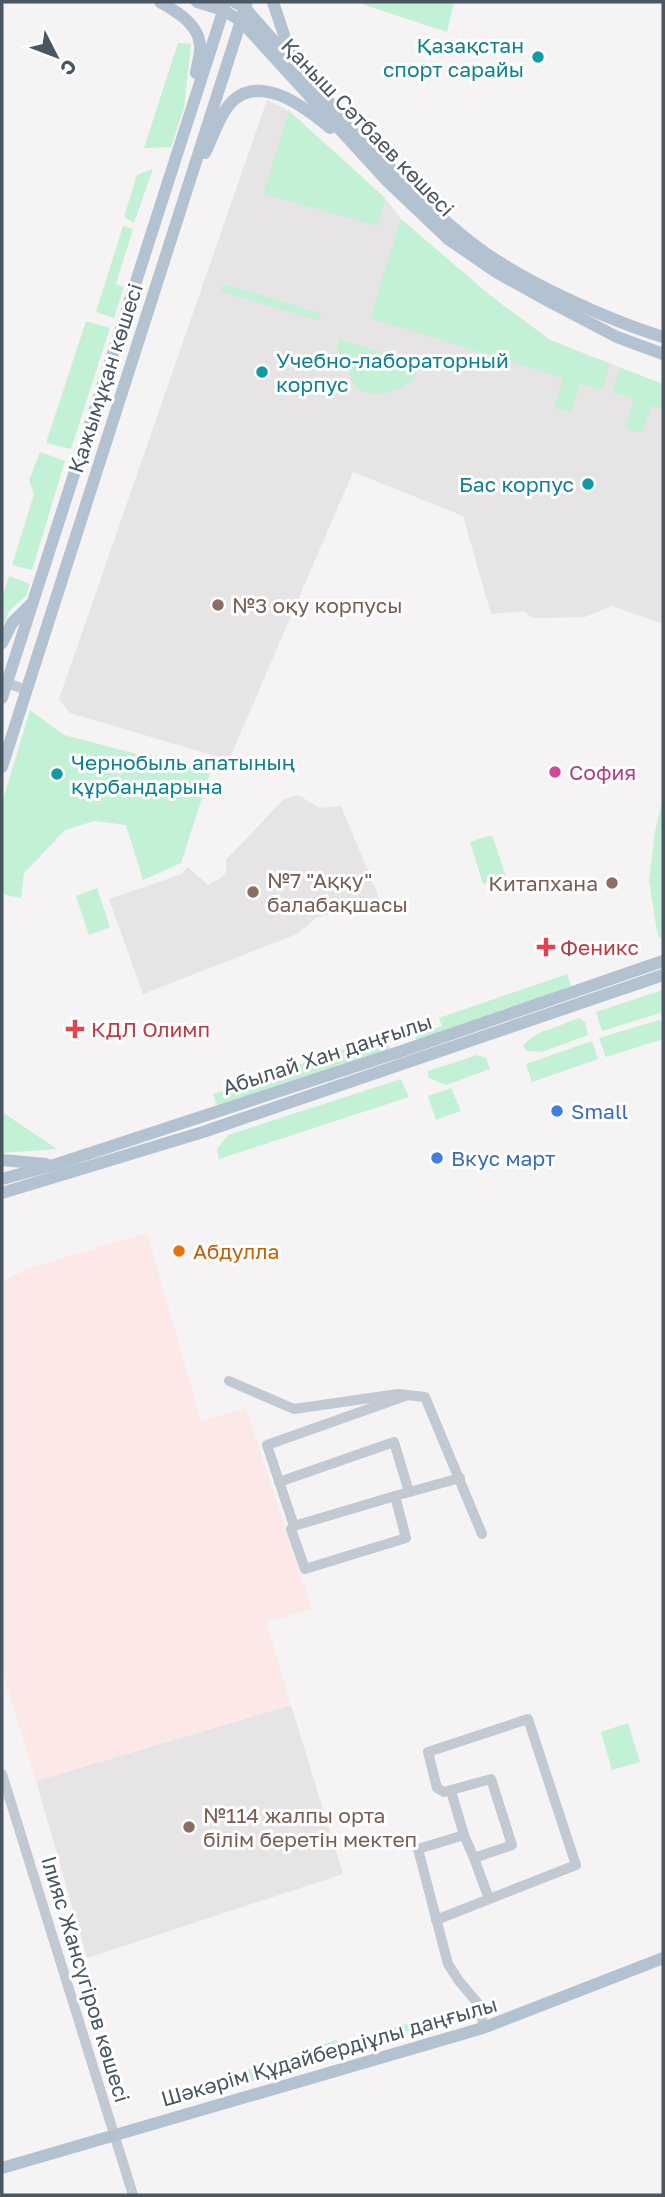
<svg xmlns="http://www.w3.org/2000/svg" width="665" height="2197" viewBox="0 0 665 2197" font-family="'Golos Text',sans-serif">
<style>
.education{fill:#e6e4e5}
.medical{fill:#fce8e6}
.green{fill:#c3f1d5}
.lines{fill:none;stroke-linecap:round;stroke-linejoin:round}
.minor{stroke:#c1cad2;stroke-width:10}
.major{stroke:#b3c2d1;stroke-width:12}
.culture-dot{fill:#0f9aa8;stroke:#fff;stroke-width:2.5}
.education-dot{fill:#8d6e63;stroke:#fff;stroke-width:2.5}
.hotel-dot{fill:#d1479c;stroke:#fff;stroke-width:2.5}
.health-dot{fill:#e0444e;stroke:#fff;stroke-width:2.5}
.shop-dot{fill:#3f7fe0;stroke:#fff;stroke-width:2.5}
.food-dot{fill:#e8710a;stroke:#fff;stroke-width:2.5}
.labels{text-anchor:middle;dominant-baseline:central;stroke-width:6;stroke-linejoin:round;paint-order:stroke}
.culture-label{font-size:21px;fill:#0d838f;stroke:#fff;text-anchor:end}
.street-label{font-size:21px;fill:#4a5661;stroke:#fff}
.education-label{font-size:21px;fill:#785e54;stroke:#fff;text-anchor:start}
.hotel-label{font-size:21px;fill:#b23c85;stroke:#fff;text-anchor:start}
.health-label{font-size:21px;fill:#be3a42;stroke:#fff;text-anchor:start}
.shop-label{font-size:21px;fill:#366cbe;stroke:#fff;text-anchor:start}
.food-label{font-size:21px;fill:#c56008;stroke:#fff;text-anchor:start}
</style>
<rect width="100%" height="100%" fill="#f5f3f3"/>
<!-- education -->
<g class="education">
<path d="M267,100L289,111L385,198L401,219L429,245L498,302L550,340L663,384V624L612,606L585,617L533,618L523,611L491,614L463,516L353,472L229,760L70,713L59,699Z"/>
<path d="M298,795L320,808L341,806L380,900L346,914L340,911L316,918L297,934L143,994L109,899L182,874L188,867L208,885L226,875V860L284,799Z"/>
<path d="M291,1705L343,1874L87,1958L36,1781Z"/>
</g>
<!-- medical -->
<path class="medical" d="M147,1233L201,1421L246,1408L312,1609L266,1622L291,1705L36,1781L2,1670V1282L27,1269Z"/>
<!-- green -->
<g class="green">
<path d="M356,2H454L447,32Z"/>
<path d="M178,43L191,44L184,108L171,147L144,148Z"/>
<path d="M289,111L385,198L378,226L263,194Z"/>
<path d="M153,169L134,223L124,217L137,175Z"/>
<path d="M401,219L491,296L550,340L610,364L602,390L580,383L571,413L554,407L563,378L370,318Z"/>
<path d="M123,226L133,229L116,284L124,287L114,318L96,312Z"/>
<path d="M224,284L320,313L321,319L319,321L223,292L221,289Z"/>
<path d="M86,321L110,328L71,449L46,443Z"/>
<path d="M339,339L419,364L415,378C394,394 381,398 357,389L337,349Z"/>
<path d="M620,368L663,384V409L651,405L642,433L625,428L634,399L612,392Z"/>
<path d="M40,452L65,461L32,570L12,565L34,494L29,480Z"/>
<path d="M9,576L30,584L26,596L9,611L2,629V598Z"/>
<path d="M30,710L64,735L210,773L181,863L143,880L126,825L94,821L65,830L24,873L21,898L2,894V803Z"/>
<path d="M663,797V937L660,938L657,932L649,880L655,832Z"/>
<path d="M492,835L506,876L483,884L470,842Z"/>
<path d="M97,888L110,927L89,935L76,896Z"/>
<path d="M567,974L571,986L418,1043L415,1036L442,1026L439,1018Z"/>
<path d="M663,990V1012L602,1031L596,1012Z"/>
<path d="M579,1018L585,1022L588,1035L542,1052L526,1051L523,1045L537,1034Z"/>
<path d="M659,1020L663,1024V1039L606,1057L599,1038Z"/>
<path d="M386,1035L391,1050L221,1107L216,1104L213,1094Z"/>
<path d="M592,1041L598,1059L532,1082L526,1064Z"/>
<path d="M477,1055L486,1058L490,1069L446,1085L429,1078L428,1071Z"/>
<path d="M401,1079L409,1097L219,1159L217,1149L228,1135Z"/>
<path d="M451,1088L461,1111L436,1120L428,1096Z"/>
<path d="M2,1112L57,1149L2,1153Z"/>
<path d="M628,1723L640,1762L612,1770L601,1732Z"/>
<path d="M429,2017L433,2030L427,2031L423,2026L382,2039L380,2046L359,2050L354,2039Z"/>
<path d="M336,2040L344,2052L327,2057L326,2054L283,2067L284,2073L246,2083L242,2071Z"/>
</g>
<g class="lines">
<!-- minor -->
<g class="minor">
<path d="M2,681L26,690"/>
<path d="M229,1381L294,1409L398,1394L425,1397L482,1534"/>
<path d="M279,1482L394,1442L409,1492"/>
<path d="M395,1496L460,1478"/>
<path d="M294,1526L395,1496L406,1538L305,1569L291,1529L294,1526L267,1445L408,1395"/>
<path d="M2,1774L133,2195"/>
<path d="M464,1835L418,1849L448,1964L459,1981L481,2007L483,2028"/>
<path d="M474,1858L489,1899"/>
<path d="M436,1920L576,1865L528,1719L428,1752L437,1788L444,1792L491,1779L512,1845L474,1858L464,1835L451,1791"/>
</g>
<!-- major -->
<g class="major">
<path d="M160,2C176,11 199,24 200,46C201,54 197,65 196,73"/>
<path d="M197,2L223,10L241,21L387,181L448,239L496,272L550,302L617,337L663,354"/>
<path d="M235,2L245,8C285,54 326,99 367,143C401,179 436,216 476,246C522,281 608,320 663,337"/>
<path d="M273,2L292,59"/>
<path d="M205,153C212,139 217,122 226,109C254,68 304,106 330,128"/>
<path d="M2,643L12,623L30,605"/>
<path d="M2,698L226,2"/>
<path d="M2,767L247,2"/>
<path d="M2,1160L46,1164"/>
<path d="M2,1179L57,1164L402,1051L663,961"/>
<path d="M2,1193L203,1132L663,975"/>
<path d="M2,2168L483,2028L663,1958"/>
</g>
</g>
<!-- markers -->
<g class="culture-dot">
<circle cx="538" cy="57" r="7"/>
<circle cx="262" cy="372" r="7"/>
<circle cx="588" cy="484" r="7"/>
<circle cx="57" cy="774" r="7"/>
</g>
<g class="education-dot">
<circle cx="218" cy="605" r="7"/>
<circle cx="612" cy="883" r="7"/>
<circle cx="253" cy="892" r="7"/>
<circle cx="189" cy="1827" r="7"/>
</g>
<circle class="hotel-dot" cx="555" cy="772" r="7"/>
<g class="health-dot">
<path d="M542.5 936.5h7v7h7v7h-7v7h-7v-7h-7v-7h7z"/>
<path d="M71.5 1018.5h7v7h7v7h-7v7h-7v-7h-7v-7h7z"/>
</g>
<g class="shop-dot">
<circle cx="557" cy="1111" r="7"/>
<circle cx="437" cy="1158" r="7"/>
</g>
<circle class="food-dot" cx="179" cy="1251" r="7"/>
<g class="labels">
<!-- culture labels -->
<g class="culture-label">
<text x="524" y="45">Қазақстан<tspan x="524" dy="24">спорт сарайы</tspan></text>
<text x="276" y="360" text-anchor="start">Учебно-лабораторный<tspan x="276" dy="24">корпус</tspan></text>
<text x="574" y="484">Бас корпус</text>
<text x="71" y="762" text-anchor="start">Чернобыль апатының<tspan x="71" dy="24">құрбандарына</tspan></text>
</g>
<!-- street labels -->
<g class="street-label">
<text transform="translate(368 127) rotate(46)">Қаныш Сәтбаев көшесі</text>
<text transform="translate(105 378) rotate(-72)">Қажымұқан көшесі</text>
<text transform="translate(327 1054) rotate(-18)">Абылай Хан даңғылы</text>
<text transform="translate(86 1979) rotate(73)">Ілияс Жансүгіров көшесі</text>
<text transform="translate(329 2051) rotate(-16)">Шәкәрім Құдайбердіұлы даңғылы</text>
</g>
<!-- education labels -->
<g class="education-label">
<text x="232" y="605">№3 оқу корпусы</text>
<text x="267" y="880">№7 "Аққу"<tspan x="267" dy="24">балабақшасы</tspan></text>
<text x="598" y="883" text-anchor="end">Китапхана</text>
<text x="203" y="1815">№114 жалпы орта<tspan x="203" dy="24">білім беретін мектеп</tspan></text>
</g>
<!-- hotel labels -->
<g class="hotel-label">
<text x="569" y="772">София</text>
</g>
<!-- health labels -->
<g class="health-label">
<text x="560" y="947">Феникс</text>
<text x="91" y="1029">КДЛ Олимп</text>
</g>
<!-- shop labels -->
<g class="shop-label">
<text x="571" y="1111">Small</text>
<text x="451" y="1158">Вкус март</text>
</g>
<!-- food labels -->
<g class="food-label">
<text x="193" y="1251">Абдулла</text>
</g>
</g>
<!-- border -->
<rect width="665" height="2197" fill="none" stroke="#4a5661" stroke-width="7"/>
<!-- north arrow -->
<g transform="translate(56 56) rotate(132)" stroke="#ffffff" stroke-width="5" paint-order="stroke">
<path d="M0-5L12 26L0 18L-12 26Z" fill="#4a5661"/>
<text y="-10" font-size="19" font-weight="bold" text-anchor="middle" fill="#4a5661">С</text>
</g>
</svg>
